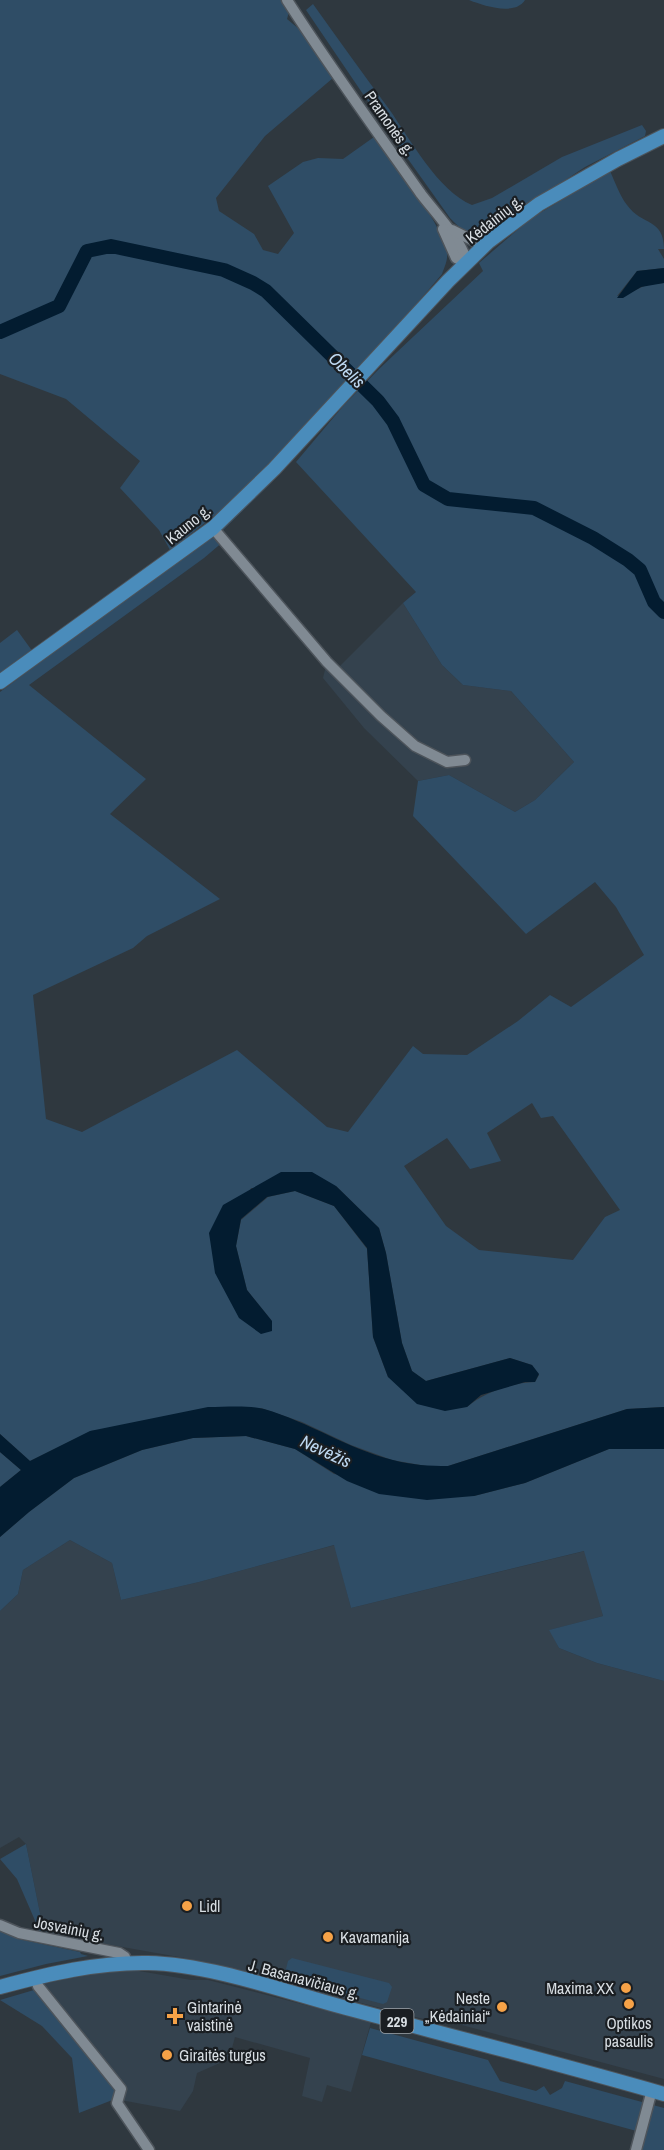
<svg xmlns="http://www.w3.org/2000/svg" width="664" height="2150" viewBox="0 0 664 2150" font-family="'Archivo Narrow',sans-serif">
<style>
.built{fill:#34424e}
.green{fill:#2f4d66;fill-rule:evenodd}
.water{fill:#031c30}
.lines{fill:none;stroke-linecap:round;stroke-linejoin:round}
.river{stroke:#031c30;stroke-width:14}
.minor-casing{stroke:#4d545b;stroke-width:13}
.major-casing{stroke:#4d545b;stroke-width:16}
.minor{stroke:#808a93;stroke-width:10}
.major{stroke:#4a8cbb;stroke-width:14}
.poi-dot{fill:#f6a247;stroke:#1a1e22;stroke-width:2}
.labels{text-anchor:middle;dominant-baseline:central;stroke-width:4.5;stroke-linejoin:round;paint-order:stroke}
.shield{fill:#1a1e22;stroke:#9fa4a9;stroke-width:1.5}
.shield-label{font-size:15px;font-weight:bold;fill:#d8dee3}
.street-label{font-size:16px;fill:#d8dee3;stroke:#1a1e22}
.poi-label{font-size:16px;fill:#d8dee3;stroke:#1a1e22;text-anchor:start}
.water-label{font-size:18px;font-style:italic;fill:#bed9f2;stroke:#1a1e22}
</style>
<rect width="100%" height="100%" fill="#2f383f"/>
<!-- built -->
<g class="built">
<path d="M403,603L442,665L463,685L511,691L574,762L535,800L515,812L449,775L418,781L364,728L323,678L327,662L336,670Z"/>
<path d="M70,1540L112,1563L121,1600L199,1582L335,1545L351,1608L585,1551L603,1616L550,1630L559,1648L597,1663L664,1681V2079L458,2024L439,2023L190,1959L44,1933L26,1844L19,1837L0,1848V1611L18,1594L23,1570Z"/>
<path d="M104,1971H139L191,1980H208L371,2022L351,2092L327,2085L322,2102L302,2096L310,2058L235,2037L229,2059L197,2073L193,2091L180,2111L115,2099L40,1992L44,1983L74,1975Z"/>
</g>
<!-- green -->
<g class="green">
<path d="M0,0H281L289,12L287,19L299,29L333,78L265,136L216,198L219,211L254,234L263,250L278,254L294,233L268,186L303,162L318,158L343,159L374,137C393,164 442,222 447,252C448,260 445,266 442,274L369,360L236,499L170,550L159,530L120,488L140,461L66,399L0,374Z"/>
<path d="M469,0H525C515,16 484,6 469,0Z"/>
<path d="M313,4C338,39 363,74 389,109C410,139 438,191 472,205L492,198L562,157L642,125L646,131L645,136L585,167L489,231C470,239 463,231 450,218L388,131L306,10Z"/>
<path d="M610,171C615,182 620,196 627,205C642,226 664,218 664,249H658L664,259V268L637,271L617,296C627,295 631,292 640,288C647,284 656,284 664,283V1407L627,1409L448,1466H426L392,1460L351,1445L302,1422L261,1408L91,1431L30,1461L0,1434V692L199,544L211,536L218,535L226,523L292,459L268,486L219,534L224,541L204,558L29,685L146,779L110,814L220,899L147,936L133,948L33,995L46,1119L82,1132L237,1050L327,1127L348,1132L413,1046L423,1054L467,1055L518,1021L550,995L571,1007L644,955L616,907L595,882L526,934L413,816L418,781L449,775L515,812L535,800L574,762L511,691L463,685L442,665L403,603L416,592L296,462L344,405L379,369L483,271L479,263L530,219ZM532,1103L541,1118L553,1116L620,1210L605,1217L573,1260L479,1250L446,1226L404,1166L447,1138L470,1169L501,1161L487,1133ZM336,1186L379,1228L386,1253L402,1343L412,1371L426,1381L510,1358L532,1365L539,1375L535,1382C511,1383 485,1392 467,1407L388,1377L373,1337L367,1249L334,1206L295,1191L268,1197L241,1220L236,1246L247,1290L272,1321L215,1273L251,1188Z"/>
<path d="M17,630L33,652L0,676V643Z"/>
<path d="M246,1436L295,1449L334,1474L474,1496L525,1483L609,1449H664V1681L597,1663L559,1648L549,1630L603,1616L584,1551L351,1608L334,1545L199,1582L121,1600L112,1563L70,1540L23,1570L18,1594L0,1611V1537L29,1512L74,1478L142,1450L193,1438Z"/>
<path d="M0,1452L21,1470L0,1487Z"/>
<path d="M26,1844L44,1933L40,1932L17,1879L0,1859Z"/>
<path d="M0,1931L18,1939L80,1952L81,1954L88,1956L46,1964L0,1976Z"/>
<path d="M292,1958L389,1983L392,1987L387,2002L383,2004L288,1979L285,1973L288,1961Z"/>
<path d="M34,1990L118,2088L115,2099L79,2113L72,2058L42,2026L0,2000Z"/>
<path d="M370,2028L488,2060L500,2081L536,2091L544,2086L550,2095L562,2088L565,2081L664,2108V2150H636L640,2132L362,2055Z"/>
</g>
<!-- water -->
<g class="water">
<path d="M664,268V283L641,287L623,298H617L637,271Z"/>
<path d="M281,1172H312L336,1186L379,1228L386,1253L402,1343L412,1371L426,1381L510,1358L532,1365L539,1374L535,1382H525L481,1395L467,1407L445,1411L417,1404L388,1377L373,1337L367,1248L334,1206L295,1191L267,1197L241,1219L236,1246L247,1290L272,1321V1331L261,1334L239,1318L215,1273L209,1233L223,1205Z"/>
<path d="M208,1407C226,1407 247,1405 264,1409C309,1422 348,1449 393,1460C411,1465 430,1466 448,1466L627,1409L664,1407V1449H609L525,1483L474,1496L427,1500L379,1494L347,1481L295,1449L246,1436L193,1438L142,1450L74,1478L29,1512L0,1537V1487L21,1470L0,1452V1434L30,1461L90,1431Z"/>
</g>
<g class="lines">
<!-- river -->
<path class="river" d="M0,332L59,306L87,251L111,246L224,270L253,283L266,291L378,401L393,421L424,485L448,499L534,508L593,538L628,560L640,570L654,602L664,612"/>
<defs>
<g id="minor">
<path d="M287,0C329,66 376,130 421,194C433,210 465,244 466,262"/>
<path d="M443,229L456,258L466,262"/>
<path d="M452,230L474,241L488,242"/>
<path d="M213,528L327,662L381,716L415,746L447,762L465,760"/>
<path d="M0,1925L19,1933L119,1953L125,1957L127,1964"/>
<path d="M35,1978L38,1986L121,2089L117,2103L149,2150"/>
<path d="M636,2150L652,2090"/>
</g>
<g id="major">
<path d="M0,682L213,528L274,469L448,281L488,242L539,204L618,159L664,136"/>
<path d="M0,1987C48,1974 98,1962 148,1963C207,1964 281,1990 339,2006C447,2035 556,2063 664,2094"/>
</g>
</defs>
<!-- minor casing -->
<use href="#minor" class="minor-casing"/>
<!-- major casing -->
<use href="#major" class="major-casing"/>
<!-- minor -->
<use href="#minor" class="minor"/>
<!-- major -->
<use href="#major" class="major"/>
</g>
<!-- markers -->
<g class="poi-dot">
<circle cx="187" cy="1906" r="6"/>
<circle cx="328" cy="1937" r="6"/>
<circle cx="626" cy="1988" r="6"/>
<circle cx="629" cy="2004" r="6"/>
<circle cx="502" cy="2007" r="6"/>
<path d="M172 2007h6v6h6v6h-6v6h-6v-6h-6v-6h6z"/>
<circle cx="167" cy="2055" r="6"/>
</g>
<g class="labels">
<!-- shield labels -->
<rect class="shield" x="380.5" y="2009" width="33" height="24" rx="4.5"/>
<g class="shield-label">
<text x="397" y="2021">229</text>
</g>
<!-- street labels -->
<g class="street-label">
<text transform="translate(390 123) rotate(55)">Pramonės g.</text>
<text transform="translate(494 219) rotate(-38)">Kėdainių g.</text>
<text transform="translate(188 524) rotate(-39)">Kauno g.</text>
<text transform="translate(69 1928) rotate(11)">Josvainių g.</text>
<text transform="translate(304 1979) rotate(15)">J. Basanavičiaus g.</text>
</g>
<!-- poi labels -->
<g class="poi-label">
<text x="199" y="1906">Lidl</text>
<text x="340" y="1937">Kavamanija</text>
<text x="614" y="1988" text-anchor="end">Maxima XX</text>
<text x="490" y="1998" text-anchor="end">Neste<tspan x="490" dy="18">„Kėdainiai“</tspan></text>
<text x="187" y="2007">Gintarinė<tspan x="187" dy="18">vaistinė</tspan></text>
<text x="629" y="2023" text-anchor="middle">Optikos<tspan x="629" dy="18">pasaulis</tspan></text>
<text x="179" y="2055">Giraitės turgus</text>
</g>
<!-- water labels -->
<g class="water-label">
<text transform="translate(347 370) rotate(44)">Obelis</text>
<text transform="translate(326 1451) rotate(25)">Nevėžis</text>
</g>
</g>
</svg>
